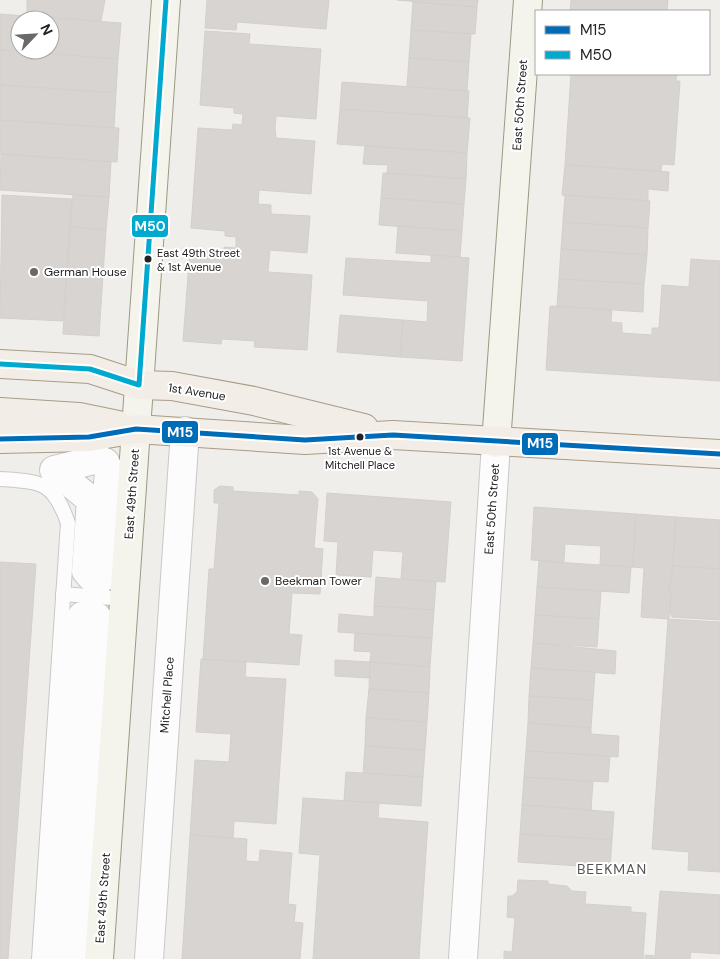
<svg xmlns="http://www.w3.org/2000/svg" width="720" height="959" viewBox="0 0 720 959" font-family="'DM Sans',sans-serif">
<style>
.building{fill:#d7d4d2;stroke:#d3d0cc;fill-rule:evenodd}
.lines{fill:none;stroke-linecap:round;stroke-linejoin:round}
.lane-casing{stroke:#c9c8c7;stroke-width:16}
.street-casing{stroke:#c9c8c7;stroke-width:30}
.secondary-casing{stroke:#999a82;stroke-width:30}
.primary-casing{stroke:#a79c86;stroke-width:30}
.lane{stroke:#fdfcfc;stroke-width:14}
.street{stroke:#fdfcfc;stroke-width:28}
.secondary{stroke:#f4f4ed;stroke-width:28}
.primary{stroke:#f3ede7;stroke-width:28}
.bus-1-casing{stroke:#fff;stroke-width:9}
.bus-2-casing{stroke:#fff;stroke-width:9}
.bus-1{stroke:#006cb7;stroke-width:5}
.bus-2{stroke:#00a9ce;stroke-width:5}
.bus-dot{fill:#222;stroke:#fff;stroke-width:2}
.poi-dot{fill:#6a6968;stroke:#fff;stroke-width:2}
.labels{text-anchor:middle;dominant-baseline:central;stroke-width:4;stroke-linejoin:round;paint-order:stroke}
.bus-label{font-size:11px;fill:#222;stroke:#fff;text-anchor:start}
.street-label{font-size:12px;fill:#222;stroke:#fff}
.poi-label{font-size:12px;fill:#222;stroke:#fff;text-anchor:start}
.neighbourhood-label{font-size:14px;letter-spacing:1px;fill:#555;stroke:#fff}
.line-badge{stroke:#fff;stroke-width:2}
.badge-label{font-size:14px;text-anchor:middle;font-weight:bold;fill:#fff}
</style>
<rect width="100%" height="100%" fill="#f0eeeb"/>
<!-- building -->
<g class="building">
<path d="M27,0H105L101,21L27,16Z"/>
<path d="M207,0H329L326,29L237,22L236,30L205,28Z"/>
<path d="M397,0H478L477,7Z"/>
<path d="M571,0H668L667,11H570Z"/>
<path d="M413,2L477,7L475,34L411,30Z"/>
<path d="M0,14L121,23L118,59L0,50ZM20,20H50V50H20Z"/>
<path d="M411,30L471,34L469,62L409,58Z"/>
<path d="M205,31L250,34L249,44L321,49L316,119L276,116L275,128L276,138L315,141L311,194L259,190L258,204L271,205V214L310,216L307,253L270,250L268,272L312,275L307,350L254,347L255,341L222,339L221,344L183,341L190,250L224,252V247L236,248V237L225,236V231L191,228L198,128L232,130L233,124L242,125L243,114L234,113V108L200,105Z"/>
<path d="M0,50L118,59L116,93L0,85Z"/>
<path d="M409,58L469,62L467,91L407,87Z"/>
<path d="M571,74H677L676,81H680L674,165L662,164L661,171L565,165Z"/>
<path d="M342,82L469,91L467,118L340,109Z"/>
<path d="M0,85L116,93L114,128L0,120Z"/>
<path d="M340,109L470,118L467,153L337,144Z"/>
<path d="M0,120L119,128L117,162L0,154Z"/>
<path d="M365,146L467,153L466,179L387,173L388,165L363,164Z"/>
<path d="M1,154L111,162L109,197L0,190Z"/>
<path d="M565,165L669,172L668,191L648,189V201L562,195Z"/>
<path d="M383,173L466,179L464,204L381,198Z"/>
<path d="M2,195L72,199L63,321L0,318Z"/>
<path d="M73,195L109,197L106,230L70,227Z"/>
<path d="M565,195L650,201L648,228L563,222Z"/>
<path d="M381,198L464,204L462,231L379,225Z"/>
<path d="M563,222L648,228L647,255L561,249Z"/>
<path d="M398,226L462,231L460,257L396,253Z"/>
<path d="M70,227L106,230L99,336L63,334Z"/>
<path d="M561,249L647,255L644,284L559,279Z"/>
<path d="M431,255L469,258L462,361L400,357L403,320L427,322L428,301L343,295L346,258L431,263Z"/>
<path d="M691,259L720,261V381L546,370L550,306L612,310L611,322L622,323V333L652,335V328H659L662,285L689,287Z"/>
<path d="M559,279L644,284L643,312L557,306Z"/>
<path d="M340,315L403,320L400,357L337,352Z"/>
<path d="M220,486L233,487V491L299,495V491L312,492L318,499L314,548L323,549L320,594L292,593L289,634L302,635L299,665L203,659L209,569H214L219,503H214V490Z"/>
<path d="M327,493L451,502L445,582L401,579L403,552L373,550L371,577L336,575L338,542L324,541Z"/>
<path d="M534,507L636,514L633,567L600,565L601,546L565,544L564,562L531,560Z"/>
<path d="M636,514L676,517L672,582L669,592L671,594L669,619L641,617L644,568L633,567Z"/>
<path d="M676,517L720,520V569L673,566Z"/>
<path d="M539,561L631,567L629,593L537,587Z"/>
<path d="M0,562L36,564L8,959H0Z"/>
<path d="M673,566L720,569V620L672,617L670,612L671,594L669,592Z"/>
<path d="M376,577L436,582L434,610L374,606Z"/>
<path d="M537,587L601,591L599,619L535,615Z"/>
<path d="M374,606L434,610L432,638L338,632L339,614L374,617Z"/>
<path d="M535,615L599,619L597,647L533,643Z"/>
<path d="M668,619L720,622V872L688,870L689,852L652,849Z"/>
<path d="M355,633L432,638L430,667L370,662L371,652L354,651Z"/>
<path d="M533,643L616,651L615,674L531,668Z"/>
<path d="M201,659L246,662L245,677L286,679L276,824L234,821L233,838L190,835L195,760L229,762L231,734L196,732Z"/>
<path d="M335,660L370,662L369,678L335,676Z"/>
<path d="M370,662L430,667L429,693L369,689Z"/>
<path d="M531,668L595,672L593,700L529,696Z"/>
<path d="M369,689L429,693L427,722L366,718Z"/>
<path d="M529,696L593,700L591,728L528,723Z"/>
<path d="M366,718L427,722L425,750L365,746Z"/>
<path d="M528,723L591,728V734L619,736L618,757L526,751Z"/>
<path d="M365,746L425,750L423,777L363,773Z"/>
<path d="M526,751L610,756L608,782L524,777Z"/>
<path d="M346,772L423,777L421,806L344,801Z"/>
<path d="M524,777L593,782L591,810L522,805Z"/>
<path d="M303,798L379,803L378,818L428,822L419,959H313L320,855L299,853Z"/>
<path d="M522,805L614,812L612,840L520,834Z"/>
<path d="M520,834L612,840L610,868L518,862Z"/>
<path d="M190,835L247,839L246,861L259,862L260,850L292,853L288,904L296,905L294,922L303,923L300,959H182Z"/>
<path d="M518,880L548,881V884L567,886L572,891L586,892L585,904L631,907V912L646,913L643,959H504V951L512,952L515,918L507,917L508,896H512L517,892Z"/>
<path d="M660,891L720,895V954L691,952L690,959H645V955L655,956Z"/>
</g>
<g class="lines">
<defs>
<g id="lane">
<path d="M0,479C42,482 53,481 68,523L39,959"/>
<path d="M63,594L124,599"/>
</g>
<g id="street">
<path d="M98,459L105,462L109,470L101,579L92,578L86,571L91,500L54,470Z"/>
<path d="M57,959L82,616L97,617L72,959"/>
<path d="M149,959L185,431"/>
<path d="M463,959L496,443"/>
</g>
<g id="secondary">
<path d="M496,443L528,0"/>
<path d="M99,959L166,0"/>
</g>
<g id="primary">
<path d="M0,364L90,369L139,385L172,386L254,401L364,428"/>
<path d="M0,412L79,417L118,425"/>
<path d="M0,439L89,437L136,429L305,440L393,435L720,454"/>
</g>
</defs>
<!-- lane casing -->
<use href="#lane" class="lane-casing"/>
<!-- street casing -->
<use href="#street" class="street-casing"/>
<!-- secondary casing -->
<use href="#secondary" class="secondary-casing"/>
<!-- primary casing -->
<use href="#primary" class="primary-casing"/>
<!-- lane -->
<use href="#lane" class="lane"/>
<!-- street -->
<use href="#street" class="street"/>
<!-- secondary -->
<use href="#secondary" class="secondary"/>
<!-- primary -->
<use href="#primary" class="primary"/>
<defs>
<path id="bus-1" d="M0,439L89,437L136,429L305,440L393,435L720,454"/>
<path id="bus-2" d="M0,364L90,369L139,385L166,0"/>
</defs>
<!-- bus-1 casing -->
<use href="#bus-1" class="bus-1-casing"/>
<!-- bus-2 casing -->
<use href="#bus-2" class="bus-2-casing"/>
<!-- bus-1 -->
<use href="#bus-1" class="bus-1"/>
<!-- bus-2 -->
<use href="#bus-2" class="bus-2"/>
</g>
<!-- markers -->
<g class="bus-dot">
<circle cx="148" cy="259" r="4.5"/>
<circle cx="360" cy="437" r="4.5"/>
</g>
<g class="poi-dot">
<circle cx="34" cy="272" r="5"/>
<circle cx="265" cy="581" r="5"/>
</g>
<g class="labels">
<!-- bus labels -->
<g class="bus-label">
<text x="157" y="253">East 49th Street<tspan x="157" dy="14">&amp; 1st Avenue</tspan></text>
<text x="360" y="451" text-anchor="middle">1st Avenue &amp;<tspan x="360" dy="14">Mitchell Place</tspan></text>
</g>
<!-- street labels -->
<g class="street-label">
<text transform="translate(520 105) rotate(-86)">East 50th Street</text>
<text transform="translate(197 392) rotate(9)">1st Avenue</text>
<text transform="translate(132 494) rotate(-86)">East 49th Street</text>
<text transform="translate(492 509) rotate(-86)">East 50th Street</text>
<text transform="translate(167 695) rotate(-86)">Mitchell Place</text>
<text transform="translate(103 898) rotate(-86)">East 49th Street</text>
</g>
<!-- poi labels -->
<g class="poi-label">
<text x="44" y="272">German House</text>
<text x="275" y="581">Beekman Tower</text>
</g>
<!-- neighbourhood labels -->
<g class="neighbourhood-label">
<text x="612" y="869">BEEKMAN</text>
</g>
</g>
<g class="line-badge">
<rect x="131" y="214" width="38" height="24" rx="5" fill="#00a9ce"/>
<rect x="161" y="420" width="38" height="24" rx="5" fill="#006cb7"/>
<rect x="521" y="432" width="38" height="24" rx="5" fill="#006cb7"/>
</g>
<g class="badge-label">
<text x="150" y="231">M50</text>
<text x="180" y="437">M15</text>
<text x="540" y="448">M15</text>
</g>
<!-- legend -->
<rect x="535" y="10" width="175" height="65" fill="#ffffff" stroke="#a7a7a7"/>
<rect x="545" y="26" width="25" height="8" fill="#006cb7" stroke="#a7a7a7"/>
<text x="580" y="35" font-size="15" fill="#222222">M15</text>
<rect x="545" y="51" width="25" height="8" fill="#00a9ce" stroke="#a7a7a7"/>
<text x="580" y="60" font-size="15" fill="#222222">M50</text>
<!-- north arrow -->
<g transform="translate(35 35) rotate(65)"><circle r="24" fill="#ffffff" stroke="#a7a7a7"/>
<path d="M0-4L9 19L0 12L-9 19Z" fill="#6a6968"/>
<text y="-8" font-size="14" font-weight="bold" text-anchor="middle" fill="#222222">N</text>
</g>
</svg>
